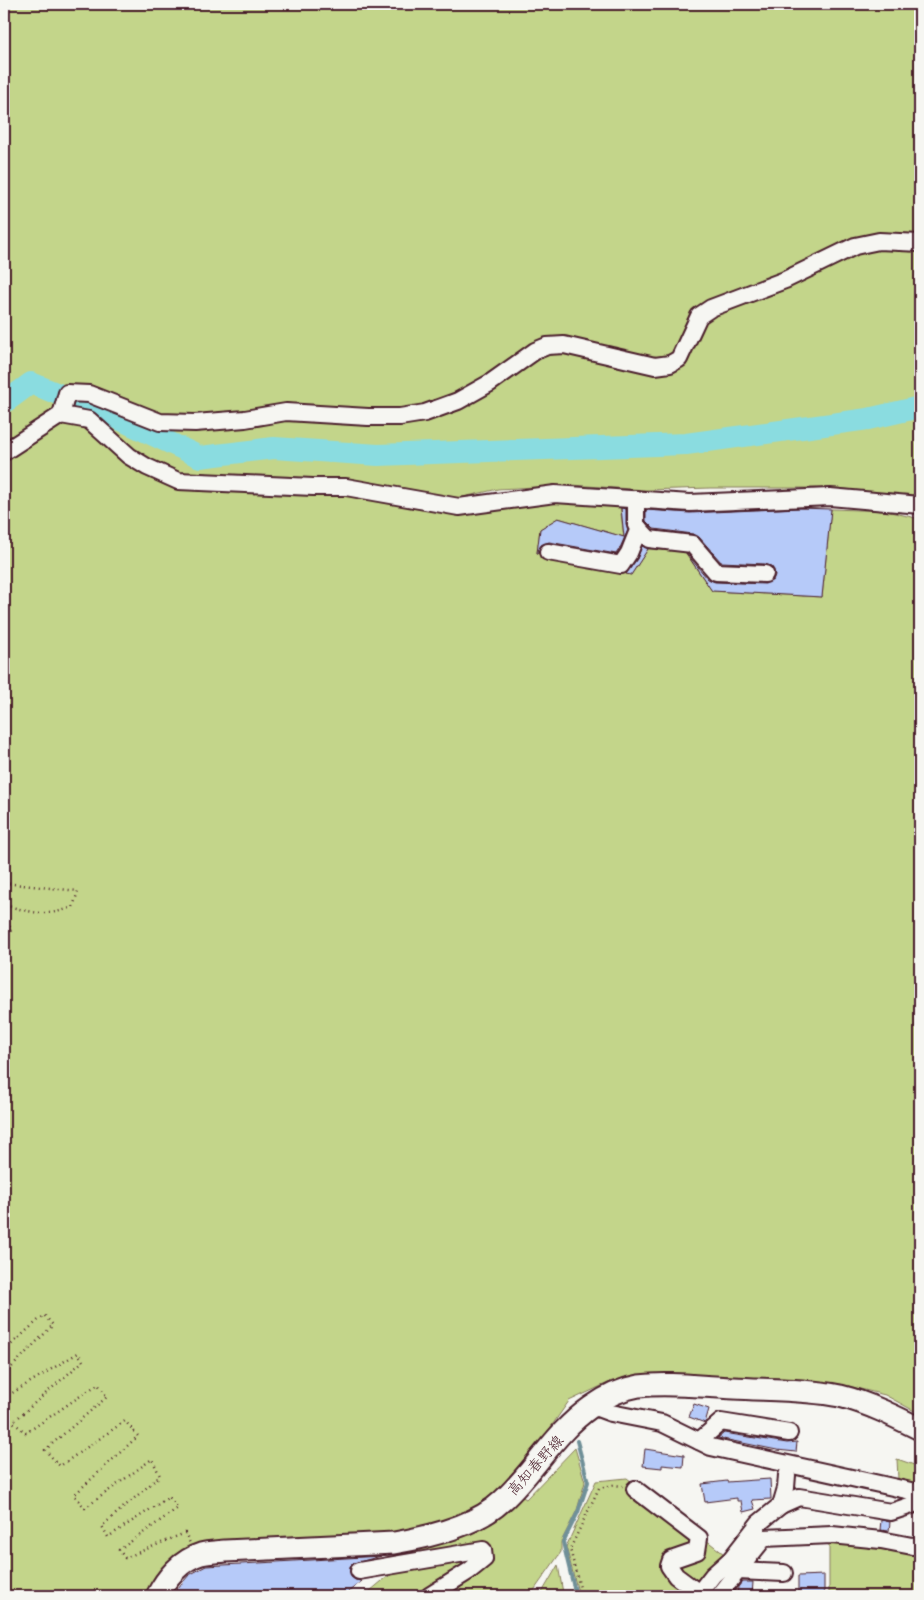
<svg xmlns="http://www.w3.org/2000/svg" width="924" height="1600" viewBox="0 0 924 1600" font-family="'Patrick Hand','Klee One',sans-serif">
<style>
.green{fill:#c3d58a;stroke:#867a5a}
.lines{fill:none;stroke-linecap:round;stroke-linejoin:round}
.stream{stroke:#709098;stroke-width:4}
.river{stroke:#8adce0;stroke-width:22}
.building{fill:#b6caf9;stroke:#4a1f2b}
.minor-casing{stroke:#4a1f2b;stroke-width:20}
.major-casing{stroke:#4a1f2b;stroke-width:25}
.path{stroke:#4a1f2b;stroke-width:2.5;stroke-dasharray:1 4;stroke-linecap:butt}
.minor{stroke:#f6f6f2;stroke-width:16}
.major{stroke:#f6f6f2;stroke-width:21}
.labels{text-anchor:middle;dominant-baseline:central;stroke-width:4.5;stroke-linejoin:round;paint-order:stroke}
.street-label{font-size:15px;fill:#4a1f2b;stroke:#f6f6f2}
</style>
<rect width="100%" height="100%" fill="#f6f6f2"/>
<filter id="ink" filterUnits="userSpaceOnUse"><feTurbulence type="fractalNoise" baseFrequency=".02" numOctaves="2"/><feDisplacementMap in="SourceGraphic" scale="10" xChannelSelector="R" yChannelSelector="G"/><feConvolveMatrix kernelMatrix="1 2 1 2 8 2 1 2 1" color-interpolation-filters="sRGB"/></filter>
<g filter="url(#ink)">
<!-- green -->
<g class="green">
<path d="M4,4H920V496L886,494L837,488H710L646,490L572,485L498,489L463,497L459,507L557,498L620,505L624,537L558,518L540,529L537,553L631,575L648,549L685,552L712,591L822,597L831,509L886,511L920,519V1414L885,1395L840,1384L782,1378H726L677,1373L612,1381L569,1401L522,1468L505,1486L526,1499L575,1448L585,1482L577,1510L561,1542V1552L530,1596H364L382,1581L402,1567L387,1547L224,1545L166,1571L145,1594L146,1596H4Z"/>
<path d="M897,1459L920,1467V1491L898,1479Z"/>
<path d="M627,1478L724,1554L710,1568L693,1596H579L566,1547L596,1481Z"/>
<path d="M829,1543L920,1553V1596H829Z"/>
<path d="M558,1565L563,1593L561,1596H540Z"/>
</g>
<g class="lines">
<!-- stream -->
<path class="stream" d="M576,1596L563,1542L578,1512L588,1482L577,1441"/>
<!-- river -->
<path class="river" d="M4,403L31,383L115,417L200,457L274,448L378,455L686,444L868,419L920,407"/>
</g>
<!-- building -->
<g class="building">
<path d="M621,508L626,509V525L628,530L620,548L616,554L549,542L541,545L538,553H537L540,529L558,518L624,537Z"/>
<path d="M799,508L831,509L822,597L712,591L686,553L708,579L715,582L765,584L773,580L775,575L774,570L771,566L765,564L721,562L699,537L693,534L654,529L646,521V510L690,513Z"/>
<path d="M642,546L648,549L631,575L626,574L637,559Z"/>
<path d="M694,1404L709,1409L705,1423L689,1417Z"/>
<path d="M724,1433L787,1443L797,1442L796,1452L777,1450L718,1438Z"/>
<path d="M645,1449L684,1455L683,1467L662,1465V1468L643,1466Z"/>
<path d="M770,1479L771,1499L752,1500L755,1509L743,1512L741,1501H737V1498L705,1502L702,1484L727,1481V1482Z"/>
<path d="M881,1520L890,1522L889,1531L880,1530Z"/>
<path d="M381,1556L352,1564L350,1568L351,1577L356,1580L362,1581L343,1596H171L189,1575L206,1566Z"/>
<path d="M824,1575V1596H798V1576Z"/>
<path d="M742,1582H753L752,1596H737L738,1587Z"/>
</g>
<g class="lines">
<defs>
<g id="minor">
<path d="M61,415L67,393L89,394L160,422L195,423L245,419L286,412L368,417H400L425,413L458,401L490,383L535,351L547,346L564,345L655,366L670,364L679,359L699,316L711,308L785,280L855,246L879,241L920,243"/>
<path d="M4,452L61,415L89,420L129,456L147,467L178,481L313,487H346L459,507L555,494L690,503L830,497L920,505"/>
<path d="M636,499V525L649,539L692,544L716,572L765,574"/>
<path d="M548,552L621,565L629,553L639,528"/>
<path d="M592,1406L611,1413L662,1423L711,1447L920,1493"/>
<path d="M699,1441L721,1422L789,1433"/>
<path d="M635,1489L699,1538L697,1551L671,1560L669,1566L676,1576L699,1593"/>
<path d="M781,1505L799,1497L891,1512L912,1505L920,1496"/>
<path d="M359,1571L483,1550L484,1559L469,1571L429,1596"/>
<path d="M738,1571L784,1573"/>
<path d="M700,1596L699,1593L713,1575L731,1559L759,1523L781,1505L786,1488L787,1475"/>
<path d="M718,1596L764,1538L832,1535L881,1540L912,1546L920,1545"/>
</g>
<path id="major" d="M157,1596C166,1578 181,1560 201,1554C209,1552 217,1552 225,1551L394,1543C429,1537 476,1526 502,1501C534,1472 555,1432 591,1407C605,1397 621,1389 639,1386C668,1382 704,1387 734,1388C768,1390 805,1389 840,1396C868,1403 894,1416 920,1429"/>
</defs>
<!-- minor casing -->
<use href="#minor" class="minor-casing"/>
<!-- major casing -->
<use href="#major" class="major-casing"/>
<!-- path -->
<g class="path">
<path d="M4,883L78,891L73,907C43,918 33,912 4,905"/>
<path d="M4,918L12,930L4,934"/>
<path d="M4,1351L44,1315L53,1325L4,1375"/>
<path d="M4,1398L78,1353L83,1361L13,1422L26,1433L98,1384L107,1397L45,1450L60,1466L125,1421L138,1436L74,1495L85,1508L152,1459L160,1476L102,1526L108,1537L169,1497L178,1508L119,1550L125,1558L185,1533L190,1543"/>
<path d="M582,1596L570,1549L599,1488L613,1485L623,1486"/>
</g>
<!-- minor -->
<use href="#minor" class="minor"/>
<!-- major -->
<use href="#major" class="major"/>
</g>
</g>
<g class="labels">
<!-- street labels -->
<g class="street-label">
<text transform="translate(535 1465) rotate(-48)">高知春野線</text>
</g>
</g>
<!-- margin -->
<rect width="924" height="1600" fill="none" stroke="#f6f6f2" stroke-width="20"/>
<rect x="10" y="10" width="904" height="1580" fill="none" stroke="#4a1f2b" stroke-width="2" filter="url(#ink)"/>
</svg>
